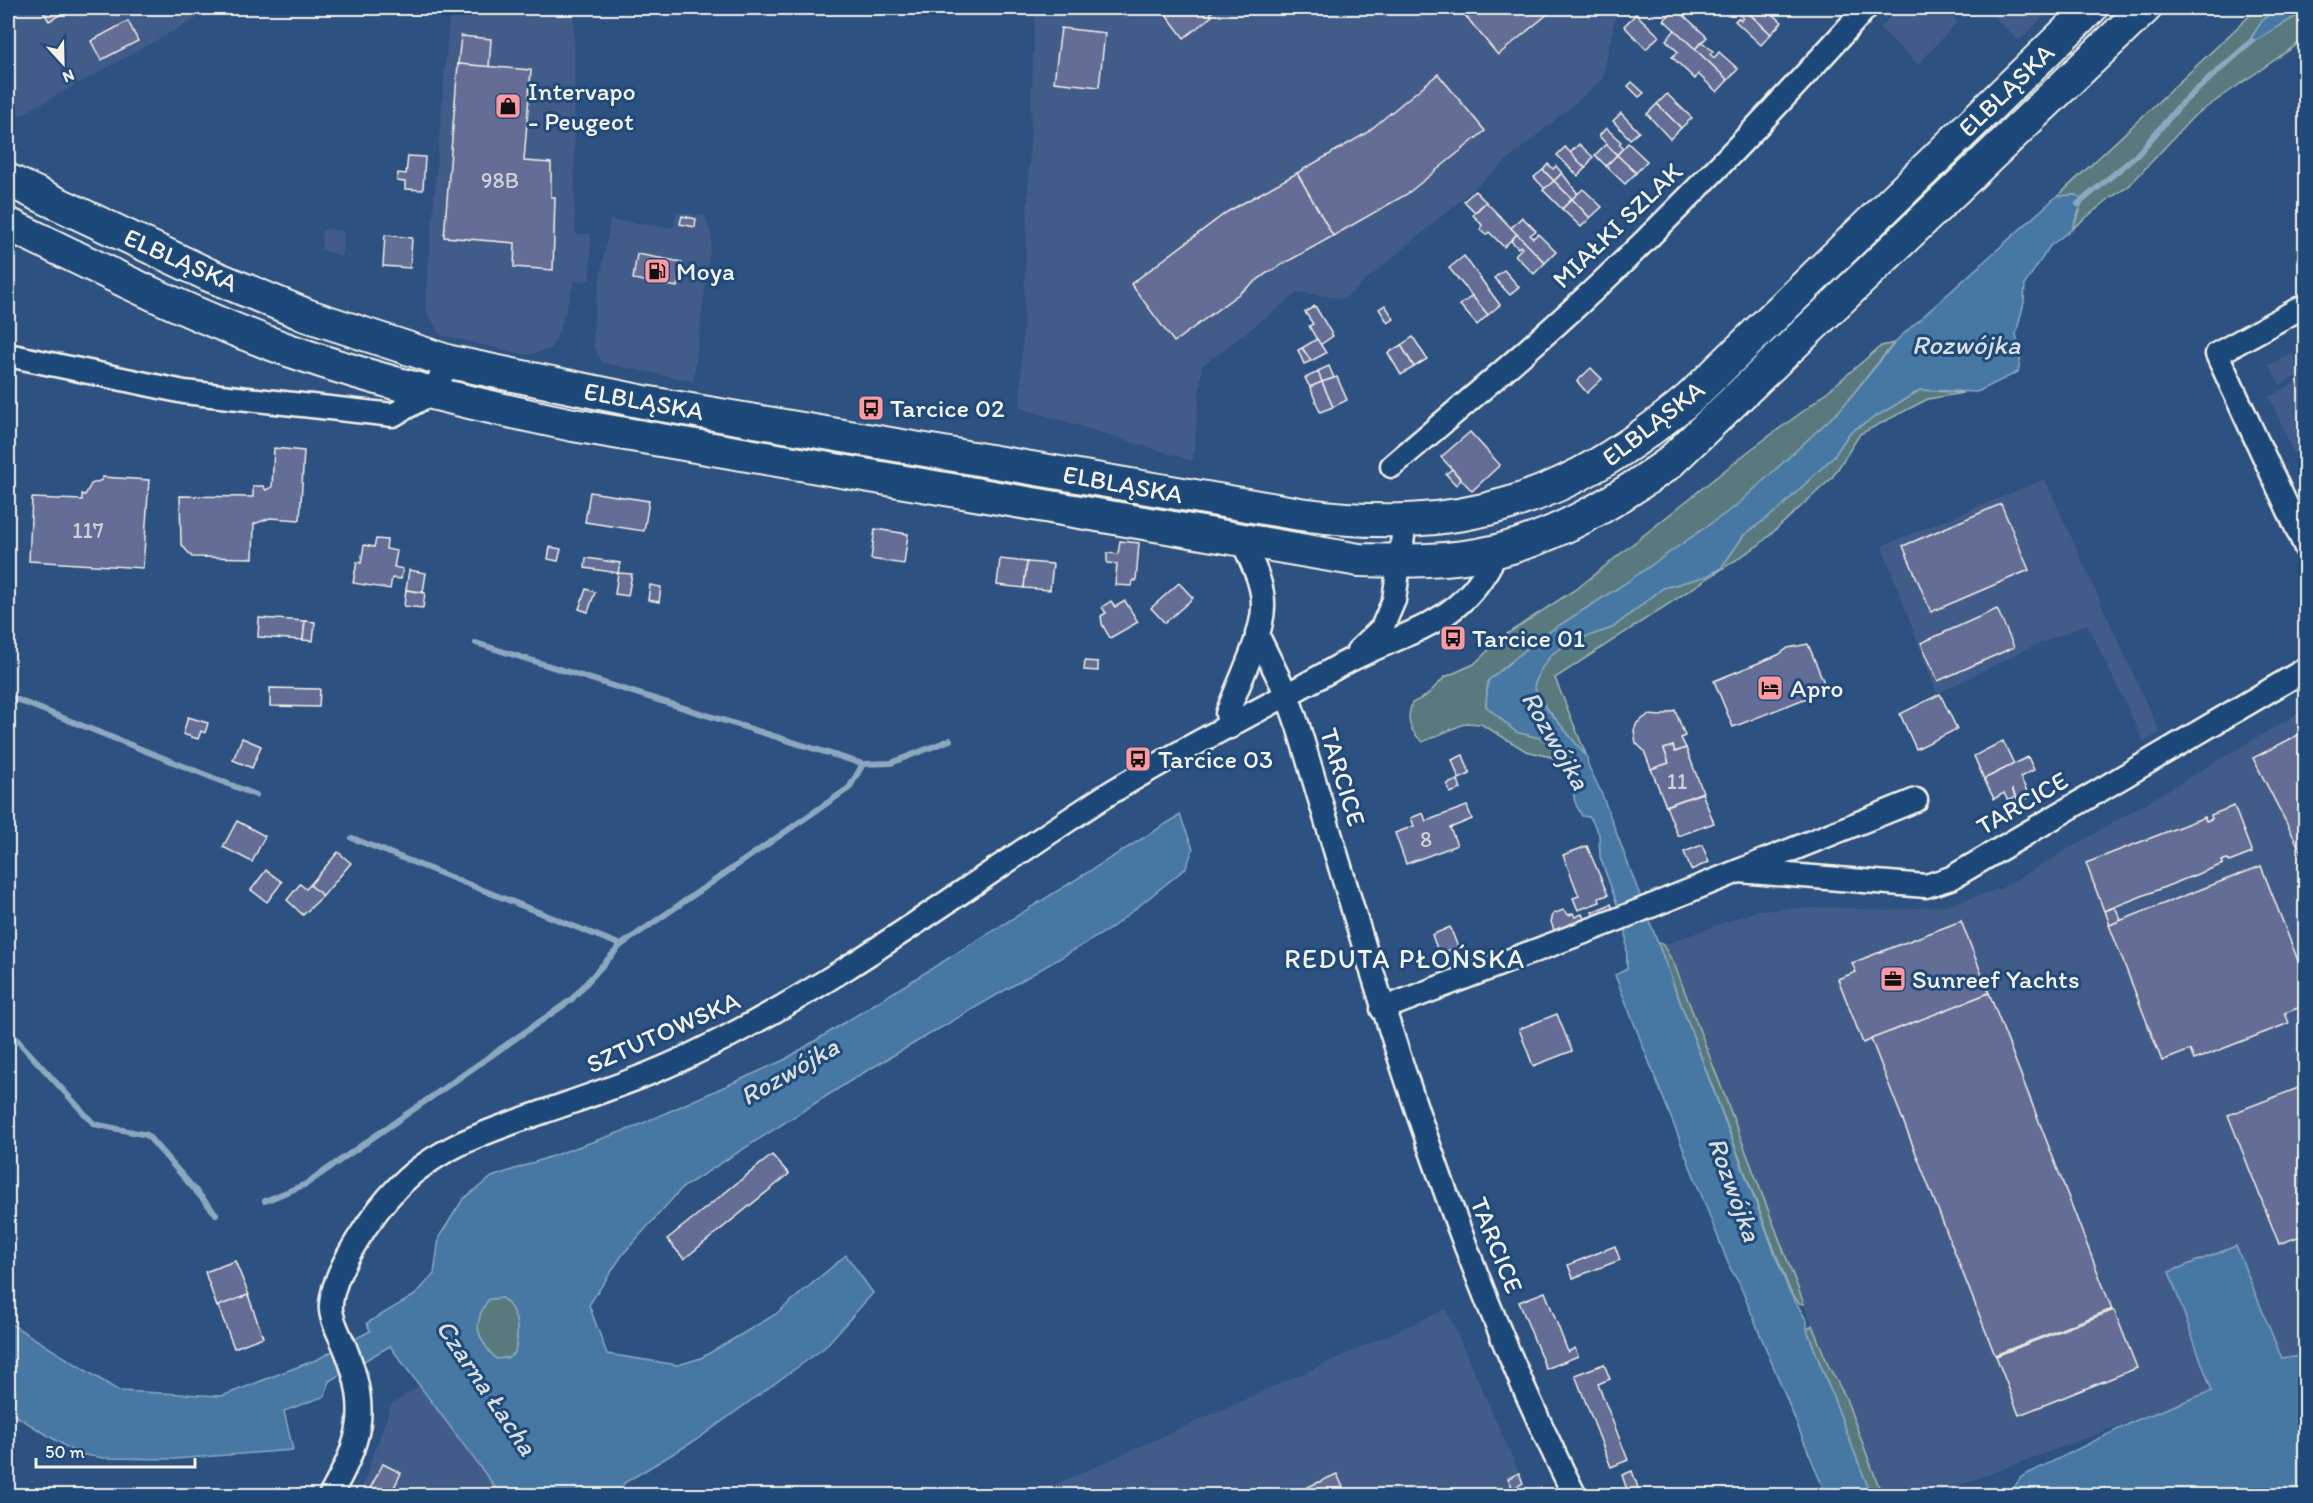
<svg xmlns="http://www.w3.org/2000/svg" width="2313" height="1503" viewBox="0 0 2313 1503" font-family="Itim,sans-serif">
<style>
.built{fill:#425c89}
.green{fill:#587a7f;stroke:#a6b6b4;stroke-width:1.5}
.water{fill:#4678a3;stroke:#8ca8bf;stroke-width:1.5;fill-rule:evenodd}
.lines{fill:none;stroke-linecap:round;stroke-linejoin:round}
.stream{stroke:#8ca8bf;stroke-width:6}
.building{fill:#646d96;stroke:#f4f1e8;stroke-width:1.5}
.street-casing{stroke:#f4f1e8;stroke-width:27}
.secondary-casing{stroke:#f4f1e8;stroke-width:36}
.street{stroke:#1f4a7a;stroke-width:22}
.secondary{stroke:#1f4a7a;stroke-width:32}
.labels{text-anchor:middle;dominant-baseline:central;stroke-width:6;stroke-linejoin:round;paint-order:stroke}
.number-label{font-size:22px;fill:#d0d0d4}
.street-label{font-size:26px;fill:#f4f1e8;stroke:#1f4a7a}
.poi-label{font-size:26px;fill:#f4f1e8;stroke:#1f4a7a;text-anchor:start}
.water-label{font-size:27px;font-style:italic;fill:#dadfde;stroke:#1f4a7a}
.neighbourhood-label{font-size:27px;letter-spacing:1.5px;fill:#f4f1e8;stroke:#1f4a7a}
</style>
<rect width="100%" height="100%" fill="#2d5180"/>
<filter id="ink" filterUnits="userSpaceOnUse"><feTurbulence type="fractalNoise" baseFrequency=".0167" numOctaves="2"/><feDisplacementMap in="SourceGraphic" scale="12" xChannelSelector="R" yChannelSelector="G"/><feConvolveMatrix kernelMatrix="1 2 1 2 8 2 1 2 1" color-interpolation-filters="sRGB"/></filter>
<g filter="url(#ink)">
<!-- built -->
<g class="built">
<path d="M8,8H206L197,18L8,122Z"/>
<path d="M450,8H574L575,234H591L590,280L575,281L558,334L550,349L527,355L440,335L425,308Z"/>
<path d="M1035,8H1623L1616,14L1602,80L1344,299L1299,292L1202,366L1193,461L1020,408Z"/>
<path d="M1898,8H1948L1957,22L1918,65L1880,28Z"/>
<path d="M1985,8H2052L2019,41Z"/>
<path d="M677,212L705,216L712,236L693,381L603,363L593,346L594,315L610,220L673,228Z"/>
<path d="M322,229L344,231L342,257L321,249Z"/>
<path d="M2292,354L2302,373L2280,385L2269,365Z"/>
<path d="M2305,377V479L2269,397Z"/>
<path d="M2045,479L2160,733L2144,742L2087,624L2025,650L1937,694L1882,546Z"/>
<path d="M2305,709V1355L2282,1359L2236,1246L2169,1272L2212,1391L1933,1495H1882L1845,1396L1829,1367L1812,1325L1675,966L1663,945L1759,910L1837,907L1885,911L1949,905L2002,888Z"/>
<path d="M1446,1309L1529,1495L1030,1496Z"/>
<path d="M419,1386L501,1495L359,1496L391,1405Z"/>
</g>
<!-- green -->
<g class="green">
<path d="M2258,8H2276L2262,21L2247,45L2305,11V39L2194,116L2128,187L2110,198L2072,229L2080,211L2075,195L2058,196Z"/>
<path d="M1894,343L1840,410L1736,506L1623,585L1541,637L1488,681L1486,706L1516,732L1540,738L1555,745L1551,757L1526,751L1481,724L1466,723L1423,742C1409,731 1406,719 1412,703L1426,696L1445,677L1474,664L1502,637L1579,587L1750,450L1809,407L1881,346Z"/>
<path d="M1920,390L1963,393L1928,399L1860,434L1832,478L1759,545L1555,678L1587,757L1539,699L1534,686L1540,670L1552,654L1570,642L1612,628L1663,588L1707,576L1721,568L1744,535L1779,509L1834,456L1850,432Z"/>
<path d="M1657,941L1663,945L1675,966L1804,1304L1799,1303L1790,1291Z"/>
<path d="M502,1298C520,1312 519,1334 515,1353L508,1358L496,1359C477,1339 471,1323 488,1299Z"/>
<path d="M1812,1325L1829,1367L1845,1396L1882,1495H1871L1807,1330Z"/>
</g>
<!-- water -->
<g class="water">
<path d="M2276,8H2305V11L2246,46L2262,21Z"/>
<path d="M2076,195L2083,200L2072,229L2050,246L2025,284L2024,303L2016,334L2021,355L2018,372L1977,392L1920,390L1850,432L1834,456L1779,509L1744,535L1721,568L1707,576L1663,588L1612,628L1570,642L1552,654L1540,670L1534,686L1539,699L1587,757L1588,765L1601,792L1789,1291L1807,1321V1330L1871,1495H1826L1739,1283L1730,1268L1615,975L1627,969L1626,929L1600,857L1599,834L1590,817L1582,816C1579,810 1574,803 1574,797C1574,776 1571,768 1551,757L1555,745L1540,738L1516,732L1486,706L1488,681L1541,637L1623,585L1736,506L1840,410L1899,338L2057,196Z"/>
<path d="M1180,815L1193,849L1186,868L1110,929L858,1076L682,1188L623,1254L589,1305L607,1354L678,1365L701,1358L776,1314L846,1255L873,1293L824,1348L696,1440L624,1483L620,1495H501L390,1346L329,1381L325,1396L284,1411L293,1450L175,1459L104,1458L78,1454L8,1411V1322L119,1391L222,1396L318,1359L370,1331L367,1323L415,1295L434,1274L439,1237L463,1199L492,1177L632,1128L784,1060ZM502,1298C520,1312 519,1334 515,1353L508,1358L496,1359C477,1339 471,1323 489,1299Z"/>
<path d="M2236,1246L2282,1359L2305,1355V1495H2009L2021,1477L2137,1420L2212,1391L2169,1272Z"/>
</g>
<g class="lines">
<!-- stream -->
<g class="stream">
<path d="M2078,204L2137,155L2182,103L2252,41"/>
<path d="M476,643L863,764"/>
<path d="M8,696L256,795"/>
<path d="M352,838L621,945"/>
<path d="M8,1030L94,1124L147,1135L216,1214"/>
<path d="M265,1201L306,1184L571,1000L621,945L849,788L863,764L891,763L950,740"/>
</g>
</g>
<!-- building -->
<g class="building">
<path d="M41,8H72L49,21Z"/>
<path d="M1173,8H1218L1210,13L1212,16L1184,38L1165,13Z"/>
<path d="M1459,8H1555L1498,55Z"/>
<path d="M1676,8L1707,37L1695,49L1664,20Z"/>
<path d="M1743,8L1771,34L1761,45L1735,21L1738,18L1741,20L1743,18L1733,9Z"/>
<path d="M1748,8L1757,11L1766,8L1782,22L1771,34L1746,10Z"/>
<path d="M1636,14L1659,36L1646,49L1624,26Z"/>
<path d="M128,21L138,41L101,60L91,41Z"/>
<path d="M1061,28L1105,33L1099,87L1054,82Z"/>
<path d="M1675,30L1728,80L1717,92L1698,74L1695,79L1672,57L1678,52L1666,40Z"/>
<path d="M461,36L491,39L489,67L458,64Z"/>
<path d="M1702,42L1713,51L1710,54L1714,58L1719,52L1738,69L1728,80L1695,49Z"/>
<path d="M458,64L531,70L524,161L551,163V197H555L553,270L514,267L515,243L444,237Z"/>
<path d="M1438,74L1485,131L1407,194L1333,236L1297,173L1365,134Z"/>
<path d="M1632,82L1644,93L1639,97L1628,86Z"/>
<path d="M1667,94L1692,118L1681,128L1657,104Z"/>
<path d="M1657,104L1681,128L1670,139L1647,114Z"/>
<path d="M1621,113L1639,132L1630,139L1613,121Z"/>
<path d="M1606,128L1621,142L1619,144L1623,148L1617,155L1599,136Z"/>
<path d="M1628,143L1647,161L1636,173L1617,155Z"/>
<path d="M1579,144L1593,157L1585,168L1570,153Z"/>
<path d="M1606,144L1617,155L1606,166L1595,155Z"/>
<path d="M1565,147L1585,168L1578,176L1557,155Z"/>
<path d="M1617,155L1636,173L1625,184L1606,166Z"/>
<path d="M408,156L425,157L423,190L405,189V182L397,181L398,173L406,174Z"/>
<path d="M1548,164L1553,169L1556,166L1562,173L1554,181L1543,170Z"/>
<path d="M1543,170L1554,181L1545,189L1534,177Z"/>
<path d="M1297,173L1333,236L1267,273L1174,342L1131,284L1227,212Z"/>
<path d="M1562,173L1578,194L1572,199L1554,181Z"/>
<path d="M1554,181L1572,199L1562,209L1543,190Z"/>
<path d="M1583,189L1602,207L1590,218L1572,199Z"/>
<path d="M1475,191L1486,202L1475,212L1464,201Z"/>
<path d="M1572,199L1590,218L1581,227L1562,209Z"/>
<path d="M1486,202L1517,234L1504,247L1489,232L1486,235L1480,230L1482,225L1473,215Z"/>
<path d="M682,216L696,219L695,227L680,224Z"/>
<path d="M1522,217L1536,231L1530,235L1533,238L1538,234L1556,252L1545,263L1511,228Z"/>
<path d="M1517,234L1545,263L1534,274L1515,255L1522,248L1520,246L1518,248L1511,241Z"/>
<path d="M385,235L412,238L410,268L383,266Z"/>
<path d="M637,254L682,262L677,287L633,279Z"/>
<path d="M1464,256L1500,305L1488,315L1449,268Z"/>
<path d="M1504,270L1519,287L1510,295L1494,278Z"/>
<path d="M1472,296L1488,315L1477,325L1460,305Z"/>
<path d="M1385,305L1394,319L1388,323L1379,309Z"/>
<path d="M1315,306L1333,336L1320,345L1309,326L1313,324L1305,312Z"/>
<path d="M1413,337L1427,359L1414,367L1401,345Z"/>
<path d="M1317,339L1326,353L1311,361L1302,348Z"/>
<path d="M1401,345L1414,367L1401,375L1388,353Z"/>
<path d="M1302,348L1311,361L1304,364L1298,350Z"/>
<path d="M1329,366L1334,378L1322,382L1318,371Z"/>
<path d="M1591,368L1602,379L1587,393L1577,381Z"/>
<path d="M1318,372L1322,382L1310,387L1305,378Z"/>
<path d="M1337,377L1347,400L1333,407L1322,382Z"/>
<path d="M1322,382L1333,407L1320,412L1310,387Z"/>
<path d="M1470,432L1500,465L1472,491L1441,457Z"/>
<path d="M274,448L304,451L300,520L270,518L254,524L253,558L192,557L181,544L180,496L253,497V486H263L266,490L272,487Z"/>
<path d="M1452,469L1461,480L1456,485L1446,474Z"/>
<path d="M102,477L149,480L143,568L29,561L32,498L82,500V494L85,495L91,484L102,480Z"/>
<path d="M590,492L649,501L644,531L585,522Z"/>
<path d="M2001,504L2029,570L1931,612L1903,546Z"/>
<path d="M875,529L908,534L904,564L871,559Z"/>
<path d="M376,539L387,540L386,549L397,551L394,567L403,569L401,579L392,578L390,589L353,583L357,562L361,563L364,545L374,547Z"/>
<path d="M1120,541L1139,543L1136,581L1133,580L1132,586L1115,585L1117,564L1107,563V553L1118,554Z"/>
<path d="M550,547L561,549L558,561L548,559Z"/>
<path d="M586,558L620,563L618,573L585,568Z"/>
<path d="M1000,559L1027,562L1024,588L997,585Z"/>
<path d="M1027,562L1053,564L1050,590L1024,588Z"/>
<path d="M409,570L426,573L423,592L406,590Z"/>
<path d="M618,573L632,574L628,596L615,594Z"/>
<path d="M1179,583L1193,598L1165,623L1151,608Z"/>
<path d="M650,585L661,587L659,602L648,600Z"/>
<path d="M586,589L595,592L588,612L579,609Z"/>
<path d="M406,590L425,593L423,608L404,606Z"/>
<path d="M1111,601L1115,607L1125,601L1138,622L1110,638L1102,624L1101,616L1106,613L1102,607Z"/>
<path d="M1997,609L2014,647L1938,681L1921,643Z"/>
<path d="M259,618L305,621L303,640L258,637Z"/>
<path d="M305,621L315,622L313,641L303,640Z"/>
<path d="M1808,644L1827,690L1733,727L1714,681L1778,655L1788,648Z"/>
<path d="M1085,661L1098,662V671L1084,670Z"/>
<path d="M270,688L320,689L319,707L270,706Z"/>
<path d="M1940,694L1957,729L1916,749L1900,714Z"/>
<path d="M1675,710L1685,736L1681,738L1686,748L1675,752L1673,746L1664,749L1669,763L1651,769L1644,751L1636,743L1634,730L1637,723L1648,715L1661,716Z"/>
<path d="M188,717L208,723L205,733L201,731L198,739L183,734Z"/>
<path d="M2306,731V861L2253,758Z"/>
<path d="M242,738L261,746L252,768L233,760Z"/>
<path d="M2003,741L2014,764L1984,779L1974,756Z"/>
<path d="M1673,746L1675,752L1686,748L1703,792L1666,806L1651,769L1669,763L1664,749Z"/>
<path d="M1463,755L1470,774L1459,779L1452,760Z"/>
<path d="M2028,757L2034,770L2020,777L2030,797L2019,803L2012,789L2015,797L2008,801L2004,793L1994,799L1984,779Z"/>
<path d="M1458,780L1461,789L1450,793L1447,784Z"/>
<path d="M1702,793L1714,823L1678,836L1666,806Z"/>
<path d="M1467,806L1472,819L1450,828L1457,845L1406,864L1395,833L1414,826L1411,818L1423,813L1426,821Z"/>
<path d="M2234,806L2252,853L2229,862L2227,859L2222,861L2223,864L2104,911L2086,863L2205,817L2206,821L2212,819L2211,815Z"/>
<path d="M237,821L265,836L252,862L223,847Z"/>
<path d="M1702,845L1709,862L1691,870L1684,852Z"/>
<path d="M1587,846L1608,895L1599,898L1600,902L1578,910L1573,898L1579,896L1563,855Z"/>
<path d="M338,852L351,863L323,896L310,885Z"/>
<path d="M2261,866L2306,981V1005L2285,1013L2289,1023L2222,1049L2194,1060L2190,1050L2162,1061L2109,925Z"/>
<path d="M266,870L282,882L267,902L251,890Z"/>
<path d="M300,884L306,889L310,885L323,896L303,915L287,900Z"/>
<path d="M1611,904L1614,912L1595,920L1592,912Z"/>
<path d="M2115,907L2121,920L2110,925L2105,911Z"/>
<path d="M1563,910L1569,915L1573,913L1575,917L1582,914L1586,923L1556,935L1551,922L1553,914Z"/>
<path d="M1961,921L1989,993L1863,1043L1838,979L1856,972L1852,963Z"/>
<path d="M1450,927L1458,947L1439,954L1432,935Z"/>
<path d="M1989,993L2112,1309L1995,1355L1871,1039Z"/>
<path d="M1557,1014L1572,1051L1533,1066L1519,1029Z"/>
<path d="M2306,1085V1234L2279,1244L2228,1115Z"/>
<path d="M772,1155L789,1174L684,1259L667,1239Z"/>
<path d="M1615,1246L1620,1260L1573,1278L1568,1265Z"/>
<path d="M235,1261L249,1295L217,1307L205,1272Z"/>
<path d="M1545,1292L1568,1352L1575,1348L1578,1356L1546,1369L1519,1302Z"/>
<path d="M248,1295L263,1337L234,1348L218,1306Z"/>
<path d="M2114,1310L2137,1368L2019,1415L1996,1356Z"/>
<path d="M1604,1364L1610,1379L1598,1384L1628,1460L1611,1467L1575,1375Z"/>
<path d="M383,1464L401,1473L390,1496H366Z"/>
<path d="M1632,1471L1641,1496H1629L1622,1475Z"/>
<path d="M1519,1473L1523,1483L1513,1489L1508,1478Z"/>
<path d="M1337,1474L1347,1496H1312L1308,1487Z"/>
</g>
<g class="lines">
<defs>
<g id="street">
<path d="M2306,305L2217,354L2306,548"/>
<path d="M8,355L184,392L393,415L430,394L450,362"/>
<path d="M1392,466C1469,400 1548,335 1621,264C1706,182 1787,96 1866,8"/>
<path d="M1257,634L1287,695L1298,726C1376,987 1451,1251 1575,1496"/>
<path d="M1358,651L1382,628L1394,600L1405,522"/>
<path d="M1230,727L1227,714C1237,686 1263,635 1263,607C1264,584 1251,561 1242,540"/>
<path d="M1739,871L1926,886L1951,878L2306,669"/>
<path d="M1382,1009L1616,920L1916,800"/>
<path d="M330,1496C361,1440 370,1410 346,1350C341,1337 329,1317 331,1304C334,1268 374,1211 400,1185C439,1146 492,1130 543,1112C594,1094 647,1077 695,1053C840,983 968,885 1102,798C1178,750 1260,711 1337,667C1404,629 1461,630 1497,551"/>
</g>
<g id="secondary">
<path d="M8,180L209,275L306,315L450,362L644,402L1300,514C1461,536 1567,502 1690,398L2091,8"/>
<path d="M8,224C100,269 194,317 291,351C383,383 477,405 573,425L1359,560C1404,561 1452,562 1497,551C1561,535 1615,501 1668,464L2145,8"/>
</g>
</defs>
<!-- street casing -->
<use href="#street" class="street-casing"/>
<!-- secondary casing -->
<use href="#secondary" class="secondary-casing"/>
<!-- street -->
<use href="#street" class="street"/>
<!-- secondary -->
<use href="#secondary" class="secondary"/>
</g>
</g>
<!-- icons -->
<defs>
<symbol id="shop-square" viewBox="-11 -11 22 22"><rect x="-9" y="-9" width="18" height="18" rx="4" fill="#ff9aa2" stroke="#1f4a7a"/><path d="M-5-2.5h2.3a2.7 3.5 0 0 1 5.4 0H5L5.5 6h-11ZM-1.5-2.5h3a1.5 2.3 0 0 0-3 0Z" fill="#111"/></symbol>
<symbol id="fuel-square" viewBox="-11 -11 22 22"><rect x="-9" y="-9" width="18" height="18" rx="4" fill="#ff9aa2" stroke="#1f4a7a"/><path d="M-5.5-6h7V0h2V4h1.3V-2.5L3-4.5l.8-.8L6-3V5H2.5V1h-1V6h-7ZM-4.2-4.7v3.2H.2V-4.7Z" fill="#111"/></symbol>
<symbol id="bus-square" viewBox="-11 -11 22 22"><rect x="-9" y="-9" width="18" height="18" rx="4" fill="#ff9aa2" stroke="#1f4a7a"/><path d="M-5-6H5V4H4V6H2V4H-2V6H-4V4H-5ZM-3.5-4V0h7V-4ZM-3.5 1.2v1.5H-2V1.2ZM2 1.2v1.5H3.5V1.2Z" fill="#111"/></symbol>
<symbol id="hotel-square" viewBox="-11 -11 22 22"><rect x="-9" y="-9" width="18" height="18" rx="4" fill="#ff9aa2" stroke="#1f4a7a"/><path d="M-6-4.5h1.5V1H6V5H4.5V3h-9V5H-6ZM-4 0a1.8 1.8 0 1 1 3.6 0ZM.5 0V-2.5h3Q6-2.5 6 0Z" fill="#111"/></symbol>
<symbol id="office-square" viewBox="-11 -11 22 22"><rect x="-9" y="-9" width="18" height="18" rx="4" fill="#ff9aa2" stroke="#1f4a7a"/><path d="M-6-3h4V-5.5h4V-3h4V5H-6ZM-1-4.5V-3h2v-1.5ZM-6 0V1H6V0Z" fill="#111"/></symbol>
</defs>
<g fill-rule="evenodd">
<use href="#shop-square" x="493" y="91" width="30" height="30"/>
<use href="#fuel-square" x="642" y="256" width="30" height="30"/>
<use href="#bus-square" x="856" y="393" width="30" height="30"/>
<use href="#bus-square" x="1438" y="623" width="30" height="30"/>
<use href="#hotel-square" x="1755" y="673" width="30" height="30"/>
<use href="#bus-square" x="1123" y="744" width="30" height="30"/>
<use href="#office-square" x="1878" y="964" width="30" height="30"/>
</g>
<g class="labels">
<!-- number labels -->
<g class="number-label">
<text x="500" y="180">98B</text>
<text x="88" y="530">117</text>
<text x="1677" y="781">11</text>
<text x="1426" y="839">8</text>
</g>
<!-- street labels -->
<g class="street-label">
<text transform="translate(2006 90) rotate(-44)">ELBLĄSKA</text>
<text transform="translate(1617 225) rotate(-44)">MIAŁKI SZLAK</text>
<text transform="translate(181 260) rotate(24)">ELBLĄSKA</text>
<text transform="translate(644 401) rotate(10)">ELBLĄSKA</text>
<text transform="translate(1653 423) rotate(-38)">ELBLĄSKA</text>
<text transform="translate(1123 484) rotate(10)">ELBLĄSKA</text>
<text transform="translate(1343 777) rotate(73)">TARCICE</text>
<text transform="translate(2022 803) rotate(-30)">TARCICE</text>
<text transform="translate(663 1032) rotate(-24)">SZTUTOWSKA</text>
<text transform="translate(1497 1245) rotate(68)">TARCICE</text>
</g>
<!-- poi labels -->
<g class="poi-label">
<text x="528" y="91">Intervapo<tspan x="528" dy="30">- Peugeot</tspan></text>
<text x="676" y="271">Moya</text>
<text x="890" y="408">Tarcice 02</text>
<text x="1472" y="638">Tarcice 01</text>
<text x="1790" y="688">Apro</text>
<text x="1158" y="759">Tarcice 03</text>
<text x="1912" y="979">Sunreef Yachts</text>
</g>
<!-- water labels -->
<g class="water-label">
<text x="1966" y="344">Rozwójka</text>
<text transform="translate(1556 740) rotate(60)">Rozwójka</text>
<text transform="translate(789 1071) rotate(-30)">Rozwójka</text>
<text transform="translate(1735 1189) rotate(70)">Rozwójka</text>
<text transform="translate(487 1387) rotate(56)">Czarna Łacha</text>
</g>
<!-- neighbourhood labels -->
<g class="neighbourhood-label">
<text x="1405" y="958">REDUTA PŁOŃSKA</text>
</g>
</g>
<!-- margin -->
<rect width="2313" height="1503" fill="none" stroke="#1f4a7a" stroke-width="30"/>
<rect x="15" y="15" width="2283" height="1473" fill="none" stroke="#f4f1e8" stroke-width="2" filter="url(#ink)"/>
<!-- north arrow -->
<g transform="translate(63 63) rotate(158)" stroke="#1f4a7a" stroke-width="4.5" paint-order="stroke">
<path d="M0-4.5L10 22L0 15L-10 22Z" fill="#f4f1e8"/>
<text y="-9" font-size="16" font-weight="bold" text-anchor="middle" fill="#f4f1e8">N</text>
</g>
<!-- scale -->
<path d="M36 1458v9h159v-9" fill="none" stroke="#f4f1e8" stroke-width="3"/>
<text x="45" y="1458" font-size="18" fill="#f4f1e8" stroke="#1f4a7a" stroke-width="4.5" paint-order="stroke">50 m</text>
</svg>
